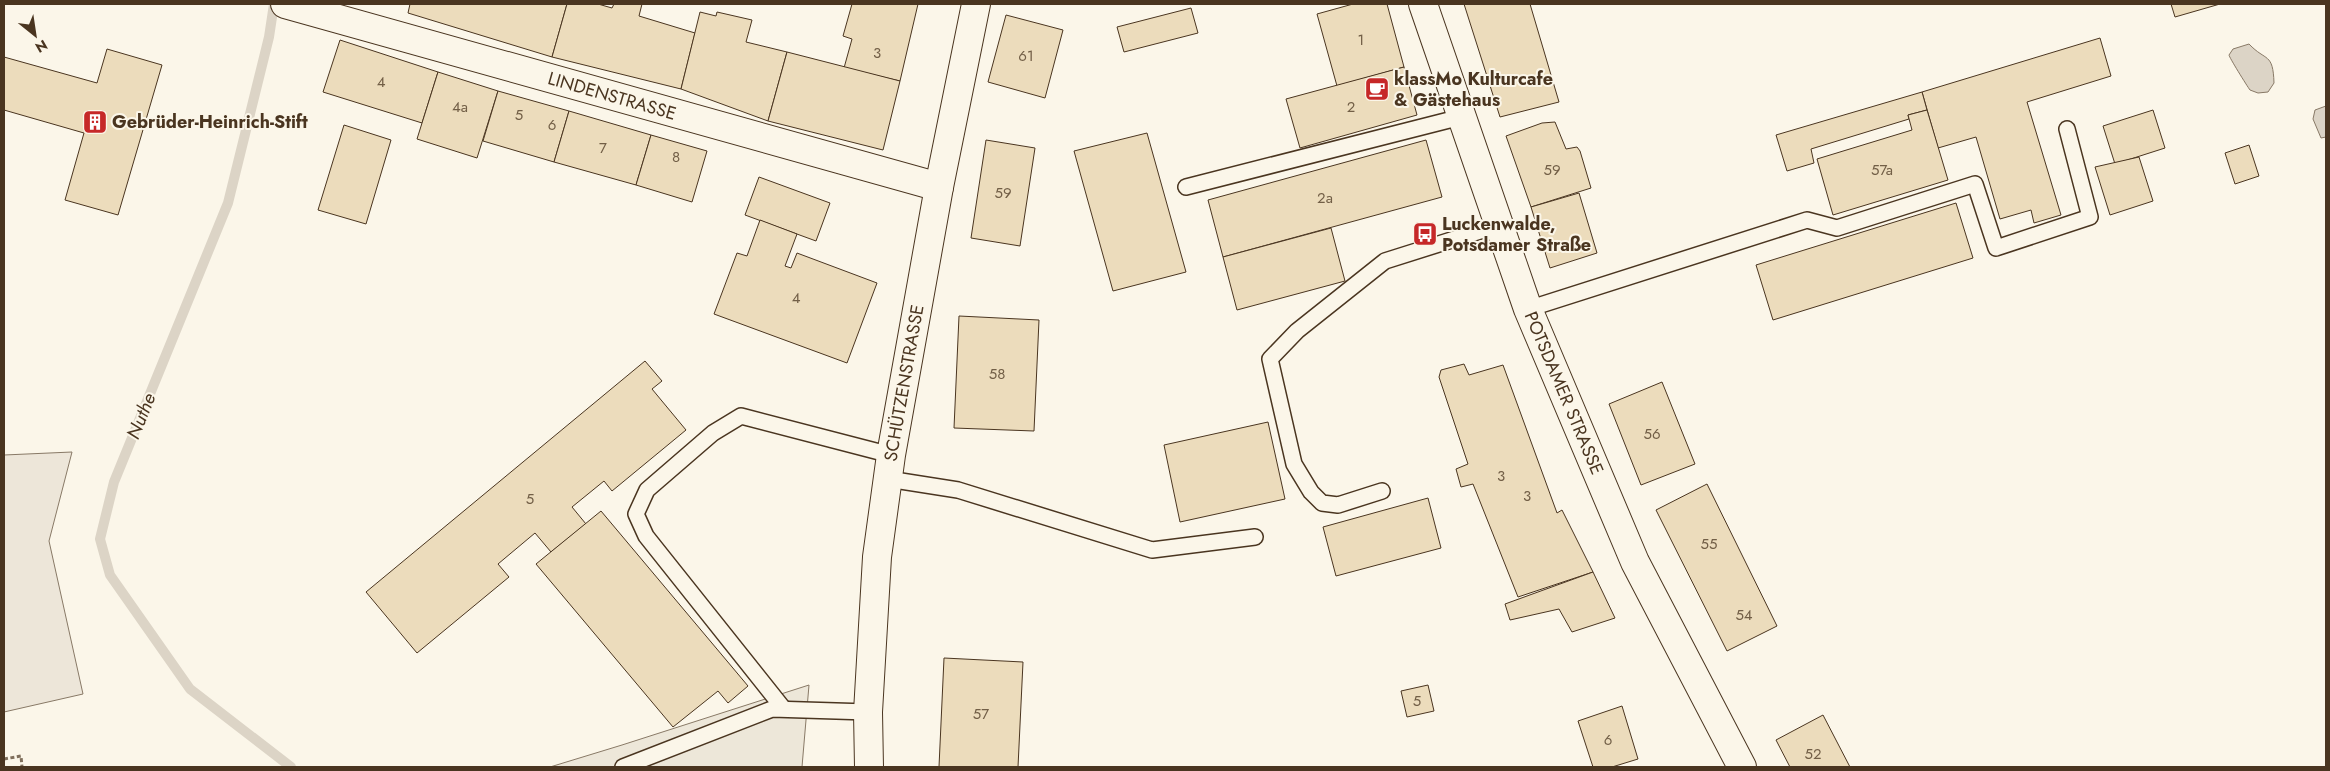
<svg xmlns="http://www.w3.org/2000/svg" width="2330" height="771" viewBox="0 0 2330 771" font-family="Jost,sans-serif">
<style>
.green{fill:#ede6d9;stroke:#887966}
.parking{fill:#ede7d9;stroke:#887966}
.water{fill:#dcd4c6;stroke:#887966}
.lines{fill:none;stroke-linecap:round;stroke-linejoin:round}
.stream{stroke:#dcd4c6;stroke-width:10}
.building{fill:#ecdcbc;stroke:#4a3520}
.lane-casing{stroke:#4a3520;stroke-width:18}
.street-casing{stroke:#4a3520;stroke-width:30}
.secondary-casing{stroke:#4a3520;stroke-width:30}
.path{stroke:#7f6f5c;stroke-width:3;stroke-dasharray:4 2.5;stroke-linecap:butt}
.lane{stroke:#fbf6e9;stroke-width:15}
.street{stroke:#fbf6e9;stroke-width:28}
.secondary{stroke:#fbf6e9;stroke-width:28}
.labels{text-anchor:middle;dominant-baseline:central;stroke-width:4;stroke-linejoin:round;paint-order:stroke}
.number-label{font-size:15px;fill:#725f47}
.poi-label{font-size:18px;font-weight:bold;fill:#4a3520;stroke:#fbf6e9;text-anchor:start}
.street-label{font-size:18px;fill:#4a3520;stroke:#fbf6e9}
.water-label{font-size:19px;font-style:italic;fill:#4a3520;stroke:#fbf6e9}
</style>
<rect width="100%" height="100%" fill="#fbf6e9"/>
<!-- green -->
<path class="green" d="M72,452L49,541L83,694L4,712V455Z"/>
<!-- parking -->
<path class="parking" d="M809,685L802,767H550L622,745Z"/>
<!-- water -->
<g class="water">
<path d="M2249,44C2266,62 2273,52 2274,83L2268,92L2258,93L2250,90C2247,86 2229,57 2229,55L2233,49Z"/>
<path d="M2326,106V137L2321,138L2313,119L2315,110Z"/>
</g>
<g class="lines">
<!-- stream -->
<path class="stream" d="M274,4L269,37L228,203L114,482L100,539L110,575L190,689L291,767"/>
</g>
<!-- building -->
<g class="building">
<path d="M410,4H567L552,57L408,13Z"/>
<path d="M567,4H598L612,8L614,4H642L639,16L695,33L681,89L552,57Z"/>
<path d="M852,4H918L900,81L844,68L852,39L843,36Z"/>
<path d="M1353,4H1387L1404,67L1337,86L1317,14Z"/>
<path d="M1464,4H1530L1559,102L1500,117Z"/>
<path d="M2171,4H2220L2175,17Z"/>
<path d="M1191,8L1198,33L1124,52L1117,27Z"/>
<path d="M700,12L716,16L717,12L752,20L746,42L787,52L768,121L681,89Z"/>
<path d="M1006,15L1063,30L1045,98L988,82Z"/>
<path d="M2100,38L2111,76L2027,102L2061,215L2034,223L2031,210L2000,219L1976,137L1938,148L1922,92Z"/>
<path d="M340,40L438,72L422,123L323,92Z"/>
<path d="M107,49L162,65L118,215L65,200L84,133L4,110V57L97,83Z"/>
<path d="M787,52L900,81L883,150L768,121Z"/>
<path d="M1404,67L1417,115L1300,148L1286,99Z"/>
<path d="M438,72L498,91L477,158L417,139Z"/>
<path d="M498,91L569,111L554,162L483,141Z"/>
<path d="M1922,92L1927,110L1908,115L1909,119L1811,149L1814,163L1787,171L1776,135Z"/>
<path d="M1927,110L1948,180L1833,215L1817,159L1912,130L1908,115Z"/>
<path d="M2153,110L2165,148L2115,164L2103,126Z"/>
<path d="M569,111L651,135L636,185L554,162Z"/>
<path d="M1555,122L1566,149L1577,147L1580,151L1591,188L1531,207L1506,136L1542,123Z"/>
<path d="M344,125L391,140L366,224L318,210Z"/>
<path d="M1147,133L1186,272L1113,291L1074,151Z"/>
<path d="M651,135L707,151L692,202L636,185Z"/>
<path d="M986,140L1035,148L1020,246L971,238Z"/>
<path d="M1426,140L1442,197L1223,257L1208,200Z"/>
<path d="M2249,145L2259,176L2235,184L2225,153Z"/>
<path d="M2139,157L2153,201L2110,215L2095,167Z"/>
<path d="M759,177L830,203L816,241L745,215Z"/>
<path d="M1579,193L1597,253L1550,268L1531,207Z"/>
<path d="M1956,203L1973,258L1773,320L1756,265Z"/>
<path d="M760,220L797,234L785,266L791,268L797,253L877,283L847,363L714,314L737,253L747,256Z"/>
<path d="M1331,228L1345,281L1237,310L1223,257Z"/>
<path d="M959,316L1039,320L1034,431L954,428Z"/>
<path d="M645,361L662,381L652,389L686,430L612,491L604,481L572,507L586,524L551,552L535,533L498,564L509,577L417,653L366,592Z"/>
<path d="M1464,364L1469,375L1503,365L1557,513L1562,510L1593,572L1518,597L1473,484L1461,487L1456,469L1468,464L1439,377L1441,370Z"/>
<path d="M1662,382L1695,464L1641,485L1609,404Z"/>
<path d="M1268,422L1285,499L1180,522L1164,445Z"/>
<path d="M1707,484L1777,626L1727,651L1656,510Z"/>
<path d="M1428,498L1441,548L1336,576L1323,527Z"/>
<path d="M601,511L748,686L728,703L718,691L673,727L536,564Z"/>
<path d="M1593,572L1615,618L1572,632L1559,609L1510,620L1505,604Z"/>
<path d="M944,658L1023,662L1018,767H939Z"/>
<path d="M1428,685L1434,711L1407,717L1401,691Z"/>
<path d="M1622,706L1638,759L1612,767H1593L1578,721Z"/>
<path d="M1823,715L1850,767H1790L1776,740Z"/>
</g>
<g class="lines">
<defs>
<g id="lane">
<path d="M1186,187L1461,117"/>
<path d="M1528,309L1807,220L1837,228L1975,184L1996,248L2090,217L2067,129"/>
<path d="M888,479L958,490L1152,550L1255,537"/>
<path d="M1382,491L1338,505L1322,503L1311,492L1294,464L1270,359L1297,331L1385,261L1499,225"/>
<path d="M783,708L646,536L636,514L647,490L713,433L741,416L891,455"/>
<path d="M623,767L772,709L868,712"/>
</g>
<path id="street" d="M285,4L939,187"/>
<g id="secondary">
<path d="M1423,4L1528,309L1635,562L1742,767"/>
<path d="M869,767L868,712L877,557L891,455L939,187L976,4"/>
</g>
</defs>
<!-- lane casing -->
<use href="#lane" class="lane-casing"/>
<!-- street casing -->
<use href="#street" class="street-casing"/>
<!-- secondary casing -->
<use href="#secondary" class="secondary-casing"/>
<!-- path -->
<path class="path" d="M4,759L21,756L22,767"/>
<!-- lane -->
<use href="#lane" class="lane"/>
<!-- street -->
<use href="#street" class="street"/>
<!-- secondary -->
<use href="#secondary" class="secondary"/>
</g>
<!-- icons -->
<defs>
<symbol id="cafe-square" viewBox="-11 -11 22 22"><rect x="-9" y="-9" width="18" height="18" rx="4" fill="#c62828" stroke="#fbf6e9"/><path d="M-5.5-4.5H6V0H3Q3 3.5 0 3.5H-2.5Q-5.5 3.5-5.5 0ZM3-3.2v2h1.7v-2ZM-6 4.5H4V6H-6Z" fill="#fff"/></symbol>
<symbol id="building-square" viewBox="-11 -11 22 22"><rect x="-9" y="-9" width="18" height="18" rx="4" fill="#c62828" stroke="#fbf6e9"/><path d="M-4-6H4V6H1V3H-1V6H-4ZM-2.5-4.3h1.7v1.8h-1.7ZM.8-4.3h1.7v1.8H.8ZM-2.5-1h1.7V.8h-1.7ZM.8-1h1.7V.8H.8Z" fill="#fff"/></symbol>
<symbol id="bus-square" viewBox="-11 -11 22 22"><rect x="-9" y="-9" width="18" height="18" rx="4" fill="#c62828" stroke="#fbf6e9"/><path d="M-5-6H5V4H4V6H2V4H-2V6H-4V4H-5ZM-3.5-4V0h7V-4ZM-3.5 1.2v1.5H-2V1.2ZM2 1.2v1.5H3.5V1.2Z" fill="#fff"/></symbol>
</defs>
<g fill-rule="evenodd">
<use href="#cafe-square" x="1363" y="75" width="28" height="28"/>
<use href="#building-square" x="81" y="108" width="28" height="28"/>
<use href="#bus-square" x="1411" y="220" width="28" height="28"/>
</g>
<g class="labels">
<!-- number labels -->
<g class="number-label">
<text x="1361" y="40">1</text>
<text x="877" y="53">3</text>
<text x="1026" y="56">61</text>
<text x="381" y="82">4</text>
<text x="460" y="107">4a</text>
<text x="1351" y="107">2</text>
<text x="519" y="115">5</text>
<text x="552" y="125">6</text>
<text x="603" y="148">7</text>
<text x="676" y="157">8</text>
<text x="1552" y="170">59</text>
<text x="1882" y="170">57a</text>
<text x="1003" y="193">59</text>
<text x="1325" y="198">2a</text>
<text x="796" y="298">4</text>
<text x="997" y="374">58</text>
<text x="1652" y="434">56</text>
<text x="1501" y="476">3</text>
<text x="1527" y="496">3</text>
<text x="530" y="499">5</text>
<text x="1709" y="544">55</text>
<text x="1744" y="615">54</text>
<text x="1417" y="701">5</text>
<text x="981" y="714">57</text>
<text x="1608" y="740">6</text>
<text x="1813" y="754">52</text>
</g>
<!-- poi labels -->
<g class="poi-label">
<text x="1394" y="79">klassMo Kulturcafe<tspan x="1394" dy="21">&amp; Gästehaus</tspan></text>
<text x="112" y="122">Gebrüder-Heinrich-Stift</text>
<text x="1442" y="224">Luckenwalde,<tspan x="1442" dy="21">Potsdamer Straße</tspan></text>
</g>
<!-- street labels -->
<g class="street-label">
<text transform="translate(612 96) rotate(16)">LINDENSTRASSE</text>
<text transform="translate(904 383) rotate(-80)">SCHÜTZENSTRASSE</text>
<text transform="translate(1564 393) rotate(67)">POTSDAMER STRASSE</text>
</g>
<!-- water labels -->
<g class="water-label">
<text transform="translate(141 416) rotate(-68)">Nuthe</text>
</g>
</g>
<!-- border -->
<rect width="2330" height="771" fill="none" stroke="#4a3520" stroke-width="10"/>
<!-- north arrow -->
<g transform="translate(35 35) rotate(150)" stroke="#fbf6e9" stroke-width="4" paint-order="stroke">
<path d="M0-4L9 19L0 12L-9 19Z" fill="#4a3520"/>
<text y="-8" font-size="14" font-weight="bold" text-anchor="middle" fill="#4a3520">N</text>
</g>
</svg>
